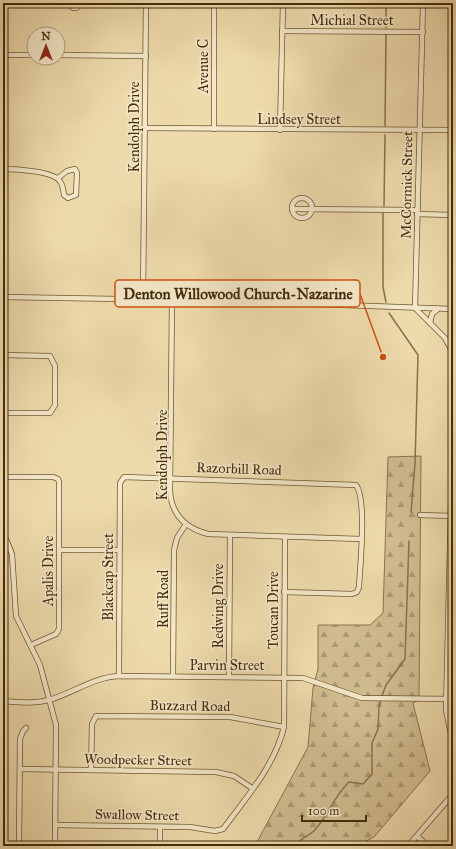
<svg xmlns="http://www.w3.org/2000/svg" width="456" height="849" viewBox="0 0 456 849" font-family="'IM FELL Great Primer',serif">
<style>
.forest{fill:url(#forest-firs);stroke:#8a744e}
.lines{fill:none;stroke-linecap:round;stroke-linejoin:round}
.stream{stroke:#87724c;stroke-width:1.5}
.minor-casing{stroke:#6e5834;stroke-width:6}
.minor{stroke:#f4e8c9;stroke-width:4.5}
.labels{text-anchor:middle;dominant-baseline:central;stroke-width:3;stroke-linejoin:round;paint-order:stroke}
.street-label{font-size:14px;fill:#432c0c;stroke:#f4e8c9}
.leader{fill:none;stroke:#cf520c;stroke-width:1.5}
.callout-dot{fill:#cf520c;stroke:#f4e8c9;stroke-width:1.5}
.callout{fill:#f4e8c9;stroke:#cf520c;stroke-width:1.5}
.callout-label{font-size:15px;text-anchor:middle;font-weight:bold;fill:#432c0c}
</style>
<defs>
<pattern id="forest-firs" width="22" height="20" patternUnits="userSpaceOnUse"><rect width="22" height="20" fill="#d1bd91"/><path d="M5 1l3.5 6h-7zM16 11l3.5 6h-7z" fill="#ab9a75"/></pattern>
</defs>
<rect width="100%" height="100%" fill="#eedbac"/>
<filter id="stains"><feTurbulence type="fractalNoise" baseFrequency=".005" numOctaves="4"/><feColorMatrix values="0 0 0 0 .2 0 0 0 0 .09 0 0 0 0 .02 0 0 0 .5 -.17"/></filter>
<radialGradient id="worn" r=".72"><stop offset=".6" stop-color="#630" stop-opacity="0"/><stop offset="1" stop-color="#630" stop-opacity=".3"/></radialGradient>
<!-- forest -->
<path class="forest" d="M421,456L419,700L413,703L430,771L374,837L357,846H252L257,842L308,747L313,688L318,669V625H370L383,613L388,457Z"/>
<g class="lines">
<!-- stream -->
<g class="stream">
<path d="M386,28V3"/>
<path d="M385,126L386,34"/>
<path d="M384,206L385,135"/>
<path d="M383,213V287L386,302"/>
<path d="M389,313L418,355L415,463L411,512"/>
<path d="M382,696L386,685L405,659L409,541"/>
<path d="M294,846C301,838 307,837 314,831C328,816 334,796 349,782L363,784L372,774V743L378,729L379,707L381,700"/>
</g>
<defs>
<g id="minor">
<path d="M68,3L73,8H77L81,3"/>
<path d="M214,3V129"/>
<path d="M423,3L415,308L445,338L453,353"/>
<path d="M282,31L423,32"/>
<path d="M3,55H34"/>
<path d="M58,55L146,56"/>
<path d="M146,128L453,130"/>
<path d="M280,130L283,3"/>
<path d="M3,169C15,169 51,171 59,180C63,184 63,189 64,195L68,198L76,195L77,173L75,169L67,171L58,178"/>
<circle cx="302" cy="208" r="10"/>
<path d="M292,209L417,210"/>
<path d="M417,214L453,215"/>
<path d="M3,297L235,301L453,309"/>
<path d="M143,299L146,3"/>
<path d="M172,300L170,490C171,514 185,528 208,534L361,539"/>
<path d="M430,323L432,314L438,309"/>
<path d="M3,355L50,356L55,366V405L50,413H3"/>
<path d="M453,422L446,710L453,744"/>
<path d="M3,477H53L58,479L59,482V629L56,634L31,645"/>
<path d="M420,515L453,516"/>
<path d="M3,532L12,554L16,616L40,665L56,725L55,846"/>
<path d="M59,550H119"/>
<path d="M119,676L120,483L124,477L356,485C367,499 360,567 359,587L357,592L352,594L284,592"/>
<path d="M173,676L174,550L177,538L186,524"/>
<path d="M229,676L230,535"/>
<path d="M3,701C18,702 34,704 49,700C73,693 94,677 119,676L303,678L362,698L453,699"/>
<path d="M20,769L216,772L234,776L252,788"/>
<path d="M91,770L92,724L96,716L230,717L284,727"/>
<path d="M55,825L190,827L215,831L223,829C246,798 275,765 284,727L285,537"/>
<path d="M417,836L428,846"/>
<path d="M19,846L20,739L23,731L26,728"/>
<path d="M160,846V827"/>
<path d="M408,846L453,794"/>
</g>
</defs>
<!-- minor casing -->
<use href="#minor" class="minor-casing"/>
<!-- minor -->
<use href="#minor" class="minor"/>
</g>
<g class="labels">
<!-- street labels -->
<g class="street-label">
<text x="352" y="20">Michial Street</text>
<text transform="translate(203 66) rotate(-90)">Avenue C</text>
<text x="299" y="119">Lindsey Street</text>
<text transform="translate(134 127) rotate(-90)">Kendolph Drive</text>
<text transform="translate(407 185) rotate(-89)">McCormick Street</text>
<text transform="translate(162 455) rotate(-90)">Kendolph Drive</text>
<text transform="translate(239 469) rotate(2)">Razorbill Road</text>
<text transform="translate(48 571) rotate(-90)">Apalis Drive</text>
<text transform="translate(108 577) rotate(-90)">Blackcap Street</text>
<text transform="translate(163 599) rotate(-90)">Ruff Road</text>
<text transform="translate(218 606) rotate(-90)">Redwing Drive</text>
<text transform="translate(273 610) rotate(-90)">Toucan Drive</text>
<text x="227" y="665">Parvin Street</text>
<text transform="translate(190 706) rotate(1)">Buzzard Road</text>
<text transform="translate(138 760) rotate(1)">Woodpecker Street</text>
<text transform="translate(137 815) rotate(1)">Swallow Street</text>
</g>
</g>
<!-- callouts -->
<path class="leader" d="M383 357L360 294"/>
<circle class="callout-dot" cx="383" cy="357" r="4"/>
<rect class="callout" x="115" y="280" width="245" height="27" rx="4"/>
<g class="callout-label">
<text x="238" y="299">Denton Willowood Church-Nazarine</text>
</g>
<!-- margin -->
<rect width="456" height="849" fill="none" stroke="#eedbac" stroke-width="16"/>
<rect x="4" y="4" width="448" height="841" fill="none" stroke="#432c0c" stroke-width="2"/>
<rect x="8" y="8" width="440" height="833" fill="none" stroke="#432c0c"/>
<!-- north arrow -->
<g transform="translate(46 46)"><circle r="19" fill="#f4e8c9" stroke="#ad9d7d"/>
<path d="M0-3L7 15L0 10L-7 15Z" fill="#8f2418"/>
<text y="-6" font-size="11" font-weight="bold" text-anchor="middle" fill="#432c0c">N</text>
</g>
<!-- scale -->
<path d="M302 815v6h64v-6" fill="none" stroke="#432c0c" stroke-width="2"/>
<text x="308" y="815" font-size="12" fill="#432c0c" stroke="#f4e8c9" stroke-width="3" paint-order="stroke">100 m</text>
<rect width="100%" height="100%" filter="url(#stains)"/>
<rect width="100%" height="100%" fill="url(#worn)"/>
</svg>
